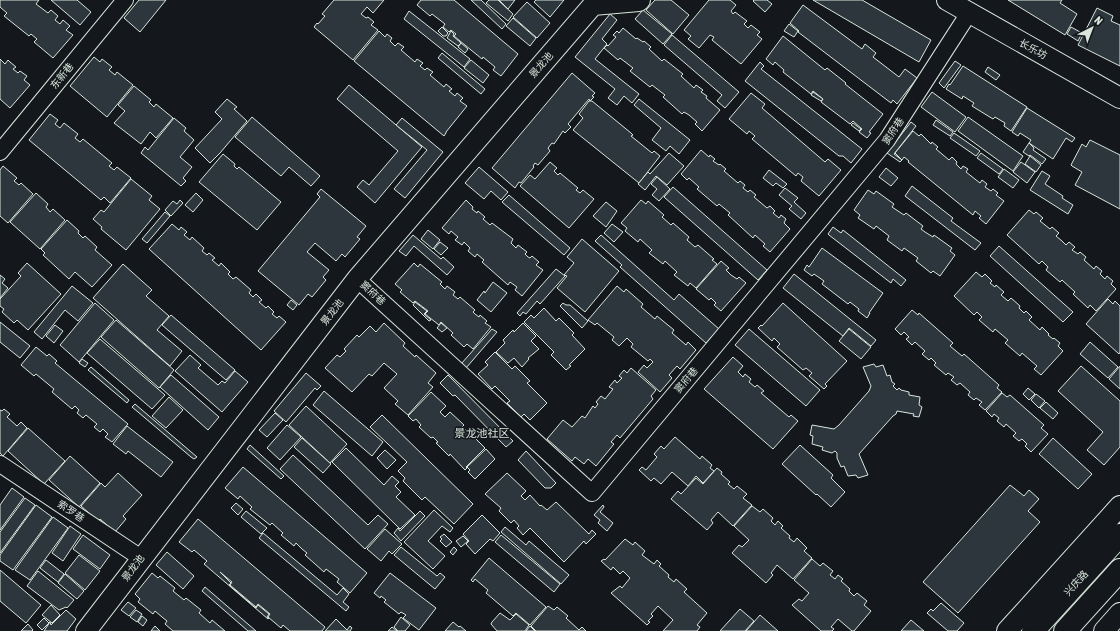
<svg xmlns="http://www.w3.org/2000/svg" width="1120" height="631" viewBox="0 0 1120 631" font-family="'Asap Condensed','Noto Sans SC',sans-serif">
<style>
.building{fill:#2c363c;stroke:#d8e6dc}
.lines{fill:none;stroke-linecap:round;stroke-linejoin:round}
.minor-casing{stroke:#d8e6dc;stroke-width:18}
.tertiary-casing{stroke:#d8e6dc;stroke-width:22}
.secondary-casing{stroke:#d8e6dc;stroke-width:24}
.minor{stroke:#14181c;stroke-width:16}
.tertiary{stroke:#14181c;stroke-width:20}
.secondary{stroke:#14181c;stroke-width:22}
.labels{text-anchor:middle;dominant-baseline:central;stroke-width:3;stroke-linejoin:round;paint-order:stroke}
.street-label{font-size:10px;fill:#d8e6dc;stroke:#14181c}
.neighbourhood-label{font-size:11px;fill:#d8e6dc;stroke:#14181c}
</style>
<rect width="100%" height="100%" fill="#14181c"/>
<!-- building -->
<g class="building">
<path d="M0,0H39L36,4L48,13L51,10L58,16L55,20L60,24L63,20L70,26L66,30L73,35L53,58L34,42L37,39L31,34L29,36L4,16L7,13L0,7Z"/>
<path d="M51,0H77L91,12L80,25Z"/>
<path d="M139,0H166L140,32L124,18Z"/>
<path d="M334,0H384L373,13L367,7L361,14L366,18L368,17L374,22L371,25L378,30L353,60L314,27L317,23L318,24L325,16L322,14Z"/>
<path d="M421,0H454L518,54L501,76L493,70L495,67L483,57L482,59L454,36L456,34L451,30L449,32L443,27L445,24L432,14L430,16L417,5Z"/>
<path d="M471,0H481L506,24L502,29Z"/>
<path d="M489,0H498L513,14L508,21L486,3Z"/>
<path d="M499,0H515L508,9Z"/>
<path d="M536,0H564L550,17L534,2Z"/>
<path d="M655,0H671L689,15L673,34L646,10Z"/>
<path d="M709,0H730L736,5L731,11L733,14L735,12L747,21L744,24L748,28L751,25L760,32L757,35L762,39L741,64L712,40L714,37L710,35L699,48L688,39L691,36L684,30Z"/>
<path d="M754,0H767L772,4L765,12L753,1Z"/>
<path d="M813,0H862L931,40L919,62Z"/>
<path d="M1008,0H1062L1060,3L1077,14L1065,35Z"/>
<path d="M527,2L550,23L537,38L513,17Z"/>
<path d="M803,5L862,49L865,44L876,53L873,57L899,77L905,69L917,78L897,104L893,100L891,103L798,32L799,31L790,23Z"/>
<path d="M1097,8L1113,16L1111,21L1120,25V66L1078,45Z"/>
<path d="M643,10L672,34L663,44L635,19Z"/>
<path d="M409,11L470,59L464,67L404,19Z"/>
<path d="M610,14L617,20L602,39L607,44L595,59L639,94L632,103L624,96L617,105L608,98L615,89L575,57Z"/>
<path d="M513,18L536,38L530,46L506,26Z"/>
<path d="M789,24L798,31L794,37L784,31Z"/>
<path d="M442,27L448,33L446,36H443L438,31Z"/>
<path d="M1071,27L1082,33L1078,41L1067,34Z"/>
<path d="M623,28L636,39L637,38L643,42L644,41L651,47L649,49L662,61L664,59L683,74L681,76L694,88L696,85L703,90L701,92L707,96L706,98L720,110L702,131L695,124L697,122L689,115L684,112L682,114L663,97L665,95L661,92L652,85L650,87L630,71L633,68L620,58L618,60L604,48L607,45L608,46L616,37L613,35L617,31L619,33Z"/>
<path d="M379,31L385,37L387,34L392,38L390,41L395,46L398,43L404,47L401,50L415,62L417,59L423,63L420,66L425,70L427,68L433,72L430,75L444,87L446,84L452,89L449,91L455,96L457,93L463,98L460,101L467,106L446,132V133L444,136L354,61Z"/>
<path d="M451,31L454,34L453,36L461,43L458,46L447,38Z"/>
<path d="M672,35L739,92L725,108L717,101L722,95L664,45Z"/>
<path d="M783,36L825,70L827,68L846,83L845,84L883,114L869,132L871,133L867,138L859,132L862,129L853,121L850,124L821,102L823,99L813,91L811,94L783,72L784,70L775,62L773,65L766,59Z"/>
<path d="M461,43L468,49L465,53L458,47Z"/>
<path d="M442,53L485,89L481,94L438,58Z"/>
<path d="M94,57L100,62L102,59L112,67L109,70L115,75L117,72L133,85L107,117L70,86Z"/>
<path d="M0,59L5,64L8,60L10,62L16,67L13,69L18,73L20,71L27,76L24,80L30,85L10,108L0,99Z"/>
<path d="M471,60L489,75L483,83L464,68Z"/>
<path d="M955,61L961,65L944,88L939,83Z"/>
<path d="M760,62L764,66L761,69L862,149L851,163L843,156H839L745,81Z"/>
<path d="M963,66L1027,107L1011,131L1004,126L1005,123L995,117L993,119L972,106L974,103L963,96L962,99L946,89L949,84L950,85Z"/>
<path d="M988,67L1000,75L996,80L985,72Z"/>
<path d="M572,73L595,93L592,96L594,97L590,101L589,99L568,124L571,127L565,133L563,131L554,144L552,143L548,148L550,151L538,165L535,163L533,166L534,167L521,183L519,182L515,188L492,168Z"/>
<path d="M349,85L422,147L375,203L357,187L363,180L369,185L398,151L337,99Z"/>
<path d="M134,86L151,100L149,102L154,107L156,104L173,118L156,138L150,132L141,144L114,123L125,111L118,105Z"/>
<path d="M813,92L823,99L821,101L811,95Z"/>
<path d="M932,92L966,117L955,132L921,107Z"/>
<path d="M751,93L765,104L762,108L825,162L828,159L841,170L819,196L801,181L803,177L798,173L796,176L752,139L755,136L749,131L747,134L729,119Z"/>
<path d="M227,99L237,107L234,109L247,121L220,153L210,163L195,148L222,119L215,112Z"/>
<path d="M639,99L690,140L679,154L670,146L666,151L652,140L661,128L634,105Z"/>
<path d="M589,101H592L631,133L633,135L631,136L652,153L654,151L660,156L639,183L573,130L583,118L579,114Z"/>
<path d="M1027,108L1075,138L1072,142L1066,138L1053,159L1029,143L1031,140L1020,133L1018,136L1012,132Z"/>
<path d="M50,114L58,120L55,124L60,128L64,123L78,134L75,138L80,142L83,139L112,163L109,166L114,170L117,167L131,178L110,203L104,197L101,200L29,140Z"/>
<path d="M252,117L320,176L311,186L289,167L281,176L235,137Z"/>
<path d="M968,117L1023,156L1013,171L958,131Z"/>
<path d="M174,118L186,128L184,131L194,140L180,157L192,167L183,178L186,181L181,186L141,153L145,147L148,150Z"/>
<path d="M402,118L443,152L405,198L394,189L427,150L396,125Z"/>
<path d="M936,120L953,132L950,136L933,125Z"/>
<path d="M911,122L916,126L894,154L902,160L900,162L887,153Z"/>
<path d="M853,123L861,129L859,131L851,125Z"/>
<path d="M913,131L919,136L921,134L931,144L932,142L938,147L936,149L949,160L952,157L957,162L956,164L961,169L963,166L968,169L966,172L980,183L982,180L987,184L985,187L991,191L993,189L998,193L996,195L1004,201L986,224L979,218L981,216L975,211L973,215L908,162L909,161L904,157L902,160L895,153Z"/>
<path d="M954,133L980,151L976,156L950,138Z"/>
<path d="M1090,140L1120,155V209L1075,185L1082,172L1072,166L1071,165L1082,144L1086,147Z"/>
<path d="M1029,143L1034,148L1033,150L1046,159L1042,164L1030,155L1029,156L1023,152Z"/>
<path d="M701,150L709,157L710,155L715,159L713,161L719,165L720,164L726,169L724,171L738,183L740,181L745,185L743,188L748,192L750,190L756,195L754,197L767,208L770,206L775,211L773,213L779,218L781,215L786,219L784,223L790,229L770,252L763,246L765,244L755,235L753,238L728,215L730,213L719,204L717,206L697,189L699,187L689,178L687,180L681,174Z"/>
<path d="M669,153L684,166L667,185L656,176L645,190L638,184L648,172L650,174Z"/>
<path d="M981,153L1003,169L999,174L977,158Z"/>
<path d="M223,154L235,164L234,166L237,169L239,167L281,202L257,230L199,182Z"/>
<path d="M1030,156L1041,165L1036,172L1025,164Z"/>
<path d="M550,162L557,168L554,171L558,175L560,173L578,188L576,190L580,193L583,190L594,199L569,228L520,186L530,175L535,179Z"/>
<path d="M1021,162L1035,172L1027,183L1013,172Z"/>
<path d="M3,166L17,178L14,181L19,185L21,183L33,194L8,223L0,216V170Z"/>
<path d="M479,167L508,192L501,200L491,191L484,199L465,183Z"/>
<path d="M886,168L898,178L891,186L879,177Z"/>
<path d="M1004,169L1019,180L1013,188L998,177Z"/>
<path d="M769,170L787,184L783,188L776,183L773,186L763,178Z"/>
<path d="M1042,171L1050,176L1045,184L1063,196L1062,198L1073,205L1068,214L1030,190Z"/>
<path d="M657,177L670,189L659,201L652,195L657,189L651,184Z"/>
<path d="M131,179L152,196L149,200L160,209L126,250L101,229L102,227L93,219L101,210L104,212Z"/>
<path d="M912,186L953,218L951,221L981,243L975,250L905,196Z"/>
<path d="M673,187L767,270L758,280L664,197Z"/>
<path d="M785,188L798,198L794,202L806,213L801,219L789,209L792,206L779,195Z"/>
<path d="M321,189L366,226L357,237L360,239L345,257L342,254L336,261L315,243L307,252L329,270L323,277L326,280L312,297L308,294L299,305L258,271L320,197L317,194Z"/>
<path d="M868,190L874,194L876,191L894,204L892,207L904,215L906,213L923,226L921,229L925,232L933,237L934,235L952,248L950,251L955,255L940,276L933,271L931,273L916,261L918,258L904,248L902,251L887,240L889,236L876,226L874,229L858,218L860,215L854,210Z"/>
<path d="M36,193L48,204L46,207L50,212L53,209L65,220L40,249L10,222Z"/>
<path d="M196,193L203,200L193,212L185,205Z"/>
<path d="M509,195L570,248L564,255L502,202Z"/>
<path d="M180,200L183,203L171,216L165,210L173,201L177,204Z"/>
<path d="M466,200L473,207L472,209L477,213L478,211L485,217L483,219L490,225L492,223L513,239L511,243L516,248L518,245L527,252L525,254L528,257L530,258L532,256L539,262L536,265L543,270L522,296L515,290L517,287L510,282L508,285L482,262L484,260L477,254L475,257L468,251L470,248L464,242L462,245L455,240L458,237L451,231L449,234L442,228Z"/>
<path d="M641,200L646,204L648,201L664,215L662,217L671,225L673,223L689,237L687,240L695,247L698,245L714,259L712,260L717,264L696,288L690,283L688,286L674,275L677,272L665,261L663,264L649,253L652,250L640,239L638,242L625,231L627,228L621,223Z"/>
<path d="M606,202L617,211L606,227L593,216Z"/>
<path d="M1029,210L1034,214L1036,212L1043,218L1040,221L1050,229L1052,227L1059,233L1056,236L1062,241L1066,245L1069,242L1075,247L1072,250L1078,254L1080,252L1086,257L1084,260L1094,269L1096,266L1102,271L1100,274L1105,279L1107,276L1113,281L1111,284L1116,289L1096,311L1090,305L1088,308L1073,294L1075,292L1062,280L1060,282L1046,270L1048,267L1042,261L1039,264L1007,235Z"/>
<path d="M165,212L170,216L147,243L142,239Z"/>
<path d="M67,220L79,231L78,233L83,238L85,236L97,247L95,250L112,265L92,287L75,272L69,279L43,255L45,253L41,249Z"/>
<path d="M172,224L179,230L181,227L187,232L184,235L190,240L192,237L204,248L202,251L207,255L209,253L215,258L212,260L219,266L221,263L230,272L228,274L233,279L236,277L251,290L249,293L253,297L256,294L262,300L259,302L266,308L268,306L274,312L272,314L277,318L279,316L286,322L261,350L149,249Z"/>
<path d="M612,224L623,232L614,242L604,233Z"/>
<path d="M833,227L841,233L843,230L906,280L901,286L893,279L891,283L829,235L828,234Z"/>
<path d="M428,230L440,240L433,249L421,239Z"/>
<path d="M413,235L441,259L443,257L454,267L447,275L414,246L406,256L399,251Z"/>
<path d="M601,235L674,300L679,294L719,329L706,343L620,267L622,265L595,241Z"/>
<path d="M582,239L619,271L585,312L557,288L567,276L564,275L574,263L567,257Z"/>
<path d="M440,242L448,248L441,255L434,249Z"/>
<path d="M999,246L1073,312L1063,322L990,256Z"/>
<path d="M822,248L883,293L869,313H870L867,318L858,311L859,309L850,302L848,304L822,284L824,281L814,274L812,276L804,270L807,265L809,267Z"/>
<path d="M721,261L729,268L726,270L731,275L737,279L739,277L746,283L721,311L714,305L716,303L711,298L709,300L696,289Z"/>
<path d="M27,263L61,294L28,330L17,320L14,323L2,312L4,309L0,306V299L21,276L18,273Z"/>
<path d="M414,263L418,267L420,264L442,282L440,284L445,289L447,286L455,292L453,295L458,299L460,297L475,310L473,312L475,314L479,317L480,315L487,321L485,323L491,327L473,349L467,344L464,347L451,335L453,333L441,322L439,325L425,314L428,311L415,301L413,303L400,292L402,290L395,284Z"/>
<path d="M123,264L152,290L146,296L169,316L157,330L182,351L170,366L93,298Z"/>
<path d="M556,269L565,276L540,304L537,301L526,314L523,312L520,316L517,313Z"/>
<path d="M976,272L982,277L985,274L992,281L990,283L995,287L996,285L1004,292L1001,295L1008,301L1011,298L1020,306L1019,308L1024,313L1026,311L1032,317L1029,320L1040,330L1042,327L1049,334L1048,335L1053,339L1054,338L1060,343L1058,346L1063,351L1041,375L1034,369L1037,366L1022,353L1020,356L1005,343L1008,340L995,329L993,332L979,320L982,317L977,312L974,315L954,296Z"/>
<path d="M794,274L876,340L871,346L849,328L843,336L783,288Z"/>
<path d="M0,275L5,279L2,283L8,288L0,298Z"/>
<path d="M493,282L507,293L491,312L477,300L484,291L485,293Z"/>
<path d="M72,286L93,303L78,321L65,310L42,339L34,332Z"/>
<path d="M617,286L624,292L626,289L643,304L641,307L655,319L657,316L663,321L674,330L672,333L686,345L688,342L696,350L680,369L677,366L669,375L672,378L660,392L638,372L644,365L647,368L653,362L650,359L648,361L631,347L633,344L627,338L619,346L612,340L614,337L597,323L595,325L588,320Z"/>
<path d="M1108,299L1113,304L1115,301L1120,306V352L1119,354L1086,324Z"/>
<path d="M291,300L297,305L293,310L287,305Z"/>
<path d="M415,302L427,311L424,314L431,320L429,321L413,305Z"/>
<path d="M95,303L114,320L79,362L60,345Z"/>
<path d="M563,303L566,305H570L588,321L582,328L560,306Z"/>
<path d="M783,303L847,361L825,384L827,386L824,389L809,376L812,373L806,368L803,370L777,347L780,344L774,338L772,341L758,328L761,325L762,326Z"/>
<path d="M544,308L556,321L559,318L574,333L572,335L585,349L569,365L571,366L566,370L551,355L554,352L524,322L531,315L534,318Z"/>
<path d="M912,310L918,315L919,313L953,343L950,346L962,356L964,354L999,385L997,388L1002,392L985,410L979,405L982,402L976,398L974,400L968,395L970,392L960,383L957,385L951,380L954,377L948,373L946,375L934,365L936,363L931,358L929,360L922,354L925,351L915,342L912,345L906,339L909,337L904,332L901,335L895,329Z"/>
<path d="M171,315L235,370L226,380L162,325Z"/>
<path d="M116,320L174,370L159,388L101,337Z"/>
<path d="M0,322L30,346L20,358L0,342Z"/>
<path d="M384,323L405,343L403,346L415,357L416,355L436,373L428,383L433,387L408,415L395,404L398,401L384,388L397,374L384,363L372,376L369,374L352,392L325,368L337,355L340,357L346,351L344,349L357,335L359,337L370,326L376,332Z"/>
<path d="M441,323L447,328L442,332L437,328Z"/>
<path d="M523,323L536,336L531,341L539,349L528,358L529,359L522,367L514,358L508,363L496,352L505,343L503,340L513,330L514,332Z"/>
<path d="M55,325L63,331L54,343L46,336Z"/>
<path d="M492,329L497,332L466,368L461,364Z"/>
<path d="M749,329L820,390L806,406L735,345Z"/>
<path d="M849,329L871,347L861,359L839,341Z"/>
<path d="M100,339L165,395L152,409L87,353Z"/>
<path d="M1090,342L1118,367L1108,378L1080,354Z"/>
<path d="M36,347L47,356L49,354L57,361L55,363L128,424L112,442L105,437L108,434L103,429L100,432L94,427L97,424L86,415L83,418L77,413L79,410L75,406L72,409L52,392L54,389L36,374L34,376L21,365Z"/>
<path d="M495,352L512,369L515,366L530,381L527,383L547,403L530,420L524,414L521,417L507,403L510,401L495,386L492,389L478,374L488,365L485,362Z"/>
<path d="M190,355L201,365L198,368L218,385L222,381L225,383L235,371L248,382L222,412L175,371Z"/>
<path d="M733,357L743,366L738,372L743,377L745,374L751,379L749,382L755,387L757,385L764,391L761,393L789,417L791,415L798,421L773,449L704,389Z"/>
<path d="M82,359L88,363L85,367L79,363Z"/>
<path d="M874,364L876,367L883,365L887,376L890,375L892,382L895,384L893,386L897,390L899,388L901,390L909,392V395L920,397L919,405L922,407L919,417L913,416L914,414L897,411L896,414L893,416L859,454L868,475L858,478L856,475L848,476L844,466L841,467L837,458V453L835,451L832,453L822,450L823,447L812,444L813,436L810,435L812,425L834,429L839,425L869,391L871,386L863,367Z"/>
<path d="M1081,366L1120,401V447L1104,465L1087,450L1103,432L1058,391Z"/>
<path d="M1120,366V389L1109,379Z"/>
<path d="M91,367L129,400L127,403L88,370Z"/>
<path d="M631,368L656,390L651,396L653,399L620,438L617,435L611,442L614,444L596,466L588,459L584,464L575,457L572,461L547,439L563,420L572,427L582,416L585,418L593,406L595,408L598,404L596,402L601,396L605,399L613,389L609,387L615,380L617,383L622,378L619,376L624,370L627,373Z"/>
<path d="M306,373L321,386L317,390L315,388L286,422L274,411Z"/>
<path d="M171,375L219,417L208,430L160,387Z"/>
<path d="M448,375L513,441L506,447L455,395L453,396L440,383Z"/>
<path d="M1028,388L1035,394L1029,400L1023,394Z"/>
<path d="M324,391L383,442L372,456L313,405Z"/>
<path d="M431,392L446,406L440,412L445,417L450,412L464,425L459,430L463,433L466,429L485,448L466,467L467,468L465,470L450,454L449,456L436,443L438,442L433,437L431,438L419,427L421,425L416,419L413,421L408,416Z"/>
<path d="M1002,393L1007,397L1010,395L1044,425L1041,428L1048,434L1031,452L1025,446L1027,444L1022,439L1019,441L1013,436L1016,433L1006,424L1004,427L997,421L999,418L994,414L992,417L986,411Z"/>
<path d="M1036,394L1045,401L1039,408L1031,400Z"/>
<path d="M169,397L183,410L166,428L152,416Z"/>
<path d="M1046,402L1058,413L1053,419L1040,408Z"/>
<path d="M135,404L197,457L194,459L191,457L138,412L132,407Z"/>
<path d="M306,406L347,444L330,463L289,425Z"/>
<path d="M4,409L10,414L7,417L17,426L21,422L27,428L3,456L0,453V410L2,411Z"/>
<path d="M275,413L283,420L267,437L259,430Z"/>
<path d="M382,415L473,504L454,524L425,497L422,500L403,481L405,478L398,471L407,462L370,427Z"/>
<path d="M287,425L301,437L280,460L267,448Z"/>
<path d="M127,426L173,462L161,477L128,451L126,454L113,444Z"/>
<path d="M28,428L65,461L44,484L8,451Z"/>
<path d="M675,437L700,459L702,456L712,465L710,468L714,471L703,483L696,476L688,486L672,472L661,484L654,478L651,481L639,470L642,467L646,470L657,457L654,454L661,446L664,449Z"/>
<path d="M302,438L331,464L323,473L294,447Z"/>
<path d="M1053,438L1092,474L1078,489L1039,454Z"/>
<path d="M250,445L284,476L281,479L247,449Z"/>
<path d="M800,445L833,475L831,478L845,492L831,507L817,494L816,495L782,464Z"/>
<path d="M346,448L384,485L392,476L399,482L395,486L401,492L396,497L415,515L400,529L332,462Z"/>
<path d="M486,449L495,459L475,479L468,472L470,470L467,467Z"/>
<path d="M385,450L396,460L387,469L377,458Z"/>
<path d="M526,451L556,483L551,488H545L518,460Z"/>
<path d="M293,455L368,525L378,515L388,524L365,549L280,469Z"/>
<path d="M70,456L100,483L79,507L49,480Z"/>
<path d="M243,467L367,573L350,593L337,582L339,579L326,569L324,572L305,555L307,553L302,549L296,543L294,546L281,535L283,533L272,523L270,525L250,509L252,507L240,496L238,499L225,488Z"/>
<path d="M717,468L722,472L721,474L730,482L728,484L734,489L737,486L747,494L743,498L752,505L733,526L718,512L711,520L713,523L707,530L671,499L678,491L681,494L696,478L703,484Z"/>
<path d="M118,473L142,495L123,516L126,519L115,532L100,519L98,521L81,506L101,483L105,487Z"/>
<path d="M507,473L526,491L521,496L525,500L530,495L540,506L541,505L547,510L556,502L589,534L592,530L596,534L586,544L584,541L564,562L530,528L523,535L517,528L519,526L514,520L511,523L499,511L501,508L485,494Z"/>
<path d="M1010,485L1024,496L1029,490L1039,499L1028,511L1040,522L958,613L923,582Z"/>
<path d="M12,488L24,497L0,530V505Z"/>
<path d="M25,498L35,505L0,553V532Z"/>
<path d="M236,503L243,509L238,515L231,508Z"/>
<path d="M36,505L52,517L13,570L0,561V555Z"/>
<path d="M603,505L604,507L600,512L613,523L607,531L598,523L600,520L594,515Z"/>
<path d="M752,506L760,512L763,509L773,518L771,521L775,525L778,521L783,526L781,528L790,536L789,538L794,542L797,538L807,548L804,551L812,558L793,579L777,565L771,573L773,575L766,583L732,553L739,545L742,547L749,540L734,526Z"/>
<path d="M434,510L453,528L450,532L442,526L428,541L445,556L433,569L404,542Z"/>
<path d="M246,511L267,528L261,534L241,517Z"/>
<path d="M420,511L425,516L401,541L394,533L398,528L400,531Z"/>
<path d="M482,515L500,533L493,541L490,539L475,554L466,544L469,541L463,534Z"/>
<path d="M53,517L68,528L30,580L15,570Z"/>
<path d="M198,519L325,627L322,631H290L283,625L281,628L268,617L270,614L258,604L256,607L230,585L232,582L220,572L231,583L229,585L256,608L258,605L269,614L267,617L269,618L268,619L204,564L207,561L194,550L192,552L179,542Z"/>
<path d="M70,526L81,534L63,561L52,553Z"/>
<path d="M505,527L526,545L529,541L569,575L561,584L501,532Z"/>
<path d="M385,529L402,544L392,554L389,551L381,561L367,549Z"/>
<path d="M263,533L337,595L343,588L349,594L343,602L349,607L346,611L259,538Z"/>
<path d="M444,534L452,542L446,547L440,541L442,539L440,537Z"/>
<path d="M83,535L110,555L100,569L73,549Z"/>
<path d="M501,535L560,584L554,592L495,542Z"/>
<path d="M463,536L468,541L461,547L456,541Z"/>
<path d="M625,539L633,545L635,542L645,551L642,555L654,564L657,560L661,564L659,566L669,575L668,577L674,582L676,579L687,589L684,592L707,613L697,625L700,627L697,631H663L673,620L658,606L651,614L653,616L648,621L650,622L647,625L611,593L620,586L622,588L630,578L623,571L620,574L613,567L611,570L601,561L604,559L605,560Z"/>
<path d="M401,547L437,576L440,573L445,577L435,589L394,555Z"/>
<path d="M454,547L457,550L453,555L450,552Z"/>
<path d="M167,552L194,576L183,589L156,565Z"/>
<path d="M79,555L100,571L85,590L65,573Z"/>
<path d="M489,558L546,607L530,625L516,613L513,616L486,593L488,590L475,579L473,582L471,580Z"/>
<path d="M812,559L820,566L823,563L833,571L830,575L835,579L838,575L843,579L841,581L850,589L849,591L854,596L857,593L867,601L864,605L871,611L854,631H852L838,619L831,627L834,629L832,631H821L792,605L799,599L802,601L809,593L794,580Z"/>
<path d="M46,560L64,574L58,582L40,568Z"/>
<path d="M0,570L41,605L26,623L0,601Z"/>
<path d="M38,571L74,600L67,608L66,607L59,610L27,586Z"/>
<path d="M152,573L158,578L160,576L175,588L173,591L184,600L186,598L201,610L199,613L210,623L212,620L225,631H173L165,624L167,621L162,617L155,611L153,614L138,602L140,599L135,594Z"/>
<path d="M390,573L436,608L419,630L403,618L406,615L401,612L399,614L384,602L386,600L381,596L380,598L374,593Z"/>
<path d="M65,574L84,591L77,599L58,583Z"/>
<path d="M205,587L256,631H248L202,591Z"/>
<path d="M128,602L136,608L129,616L121,610Z"/>
<path d="M941,603L964,623L957,631H948L927,613L931,609L933,611Z"/>
<path d="M51,605L60,615L52,623L42,615Z"/>
<path d="M548,606L554,610L557,607L568,616L566,618L579,630L582,627L586,631H536L531,626Z"/>
<path d="M740,609L754,621L745,631H720Z"/>
<path d="M66,610L76,619L67,631H44L50,622L51,625Z"/>
<path d="M136,610L142,614L137,622L130,617Z"/>
<path d="M500,613L510,620L516,614L529,625L525,631H497L491,624L492,622Z"/>
<path d="M760,615L778,631H746Z"/>
<path d="M142,616L147,620L143,626L138,622Z"/>
<path d="M401,617L410,625L405,631H398L394,627Z"/>
<path d="M44,618L49,623L42,630L37,625Z"/>
<path d="M336,619L347,630L350,626L352,628L350,631H325Z"/>
<path d="M911,620L924,631H901Z"/>
<path d="M453,622L459,627L460,626L466,631H445Z"/>
<path d="M28,624L33,630L32,631H21Z"/>
<path d="M155,626L160,631H151Z"/>
<path d="M530,626L535,631H526Z"/>
<path d="M392,627L397,631H388Z"/>
</g>
<g class="lines">
<defs>
<g id="minor">
<path d="M0,152L125,0"/>
<path d="M357,279L592,493L887,140L969,13"/>
<path d="M0,464L141,558"/>
</g>
<g id="tertiary">
<path d="M947,0L1120,98"/>
<path d="M86,631L357,279L593,5L639,1L640,0"/>
<path d="M1007,631L1120,506"/>
<path d="M1104,631L1120,613"/>
</g>
<g id="secondary">
<path d="M1033,631L1120,535"/>
<path d="M1065,631L1120,570"/>
</g>
</defs>
<!-- minor casing -->
<use href="#minor" class="minor-casing"/>
<!-- tertiary casing -->
<use href="#tertiary" class="tertiary-casing"/>
<!-- secondary casing -->
<use href="#secondary" class="secondary-casing"/>
<!-- minor -->
<use href="#minor" class="minor"/>
<!-- tertiary -->
<use href="#tertiary" class="tertiary"/>
<!-- secondary -->
<use href="#secondary" class="secondary"/>
</g>
<g class="labels">
<!-- street labels -->
<g class="street-label">
<text transform="translate(1033 49) rotate(29)">长乐坊</text>
<text transform="translate(541 65) rotate(-49)">景龙池</text>
<text transform="translate(62 76) rotate(-51)">东新巷</text>
<text transform="translate(893 131) rotate(-56)">窦府巷</text>
<text transform="translate(373 293) rotate(42)">窦府巷</text>
<text transform="translate(332 312) rotate(-52)">景龙池</text>
<text transform="translate(686 380) rotate(-50)">窦府巷</text>
<text transform="translate(71 511) rotate(34)">索罗巷</text>
<text transform="translate(133 568) rotate(-53)">景龙池</text>
<text transform="translate(1076 583) rotate(-48)">兴庆路</text>
</g>
<!-- neighbourhood labels -->
<g class="neighbourhood-label">
<text x="482" y="433">景龙池社区</text>
</g>
</g>
<!-- north arrow -->
<g transform="translate(1092 28) rotate(42)" stroke="#14181c" stroke-width="3" paint-order="stroke">
<path d="M0-3L7 15L0 10L-7 15Z" fill="#d8e6dc"/>
<text y="-6" font-size="11" font-weight="bold" text-anchor="middle" fill="#d8e6dc">N</text>
</g>
</svg>
